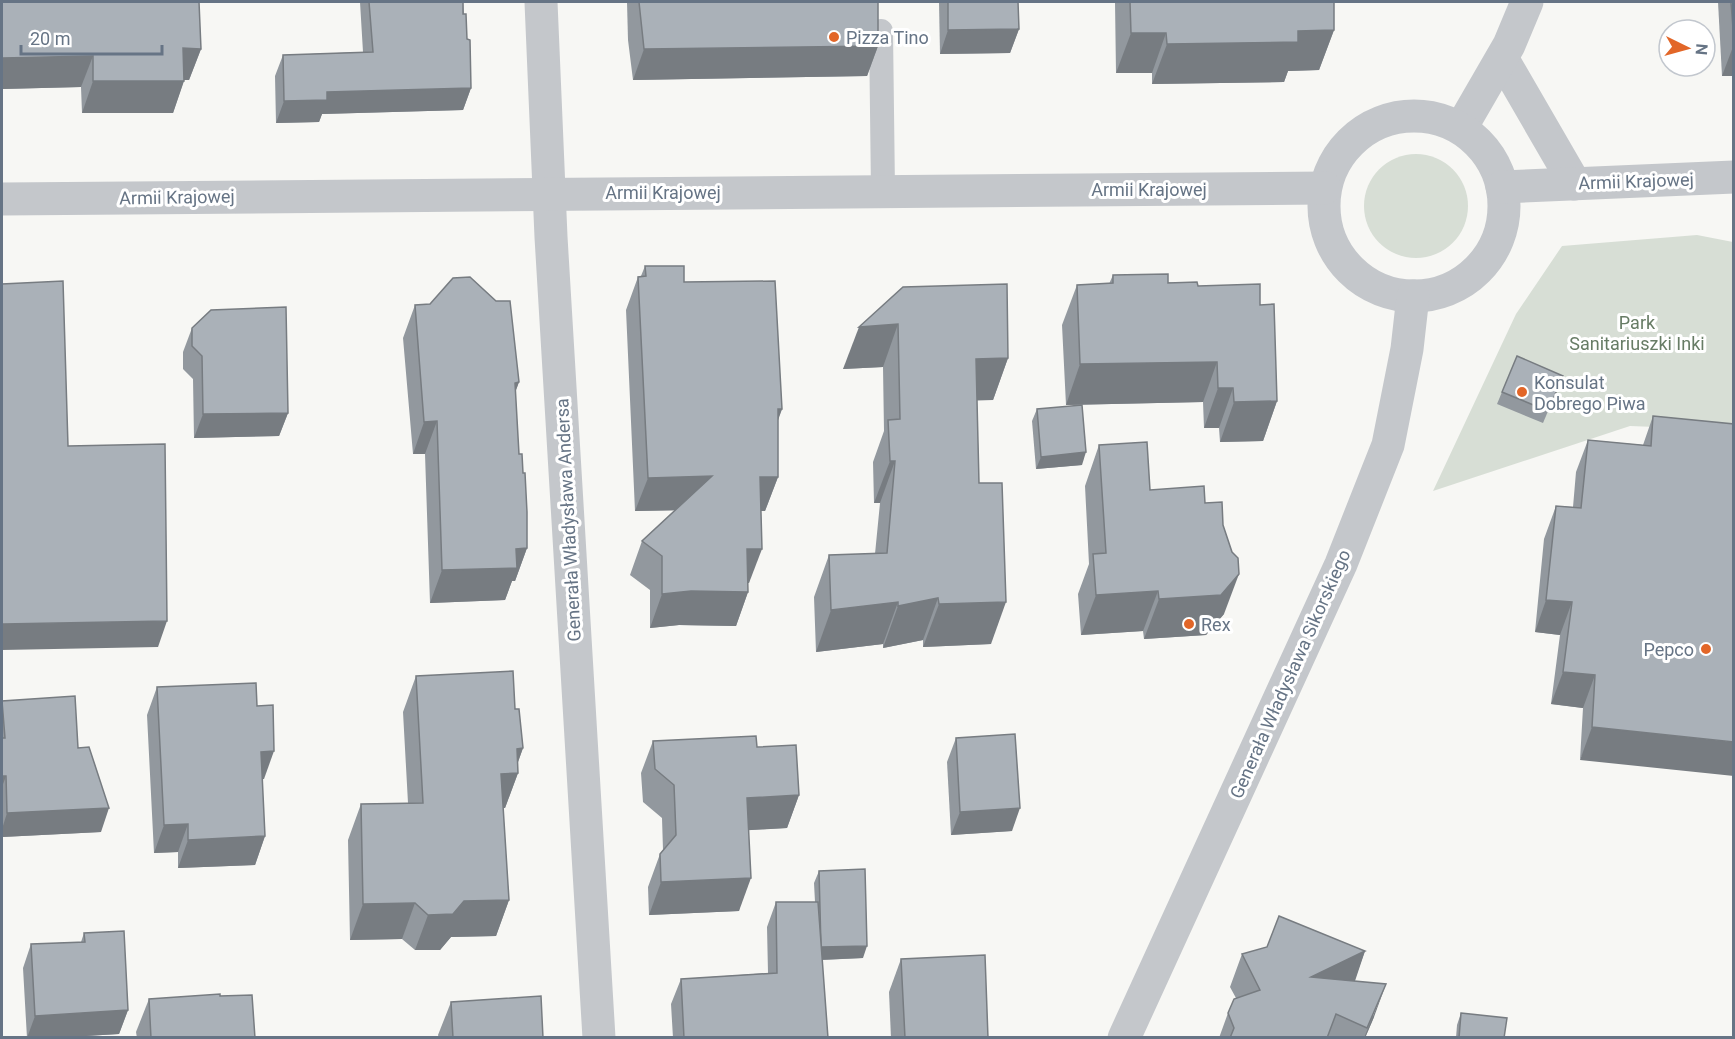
<svg xmlns="http://www.w3.org/2000/svg" width="1735" height="1039" viewBox="0 0 1735 1039" font-family="Roboto,sans-serif">
<style>
.green{fill:#d7ded5}
.lines{fill:none;stroke-linecap:round;stroke-linejoin:round}
.service{stroke:#c4c7cb;stroke-width:24}
.minor{stroke:#c4c7cb;stroke-width:33}
.tertiary{stroke:#c4c7cb;stroke-width:33}
.wall{fill:#92989e}
.shaded-wall{fill:#777c81}
.building{fill:#aab1b8;stroke:#777c81;stroke-width:1.5}
.poi-dot{fill:#e26628;stroke:#fff;stroke-width:2}
.labels{text-anchor:middle;dominant-baseline:central;stroke-width:6;stroke-linejoin:round;paint-order:stroke}
.poi-label{font-size:18px;fill:#667485;stroke:#fff;text-anchor:start}
.street-label{font-size:18px;fill:#667485;stroke:#fff}
.park-label{font-size:18px;fill:#677c65;stroke:#fff}
</style>
<rect width="100%" height="100%" fill="#f7f7f4"/>
<!-- green -->
<g class="green">
<circle cx="1416" cy="206" r="52"/>
<path d="M1697,235L1733,242V430L1630,426L1433,491L1516,314L1562,246Z"/>
</g>
<g class="lines">
<!-- service -->
<path class="service" d="M881,31L883,191"/>
<!-- minor -->
<g class="minor">
<path d="M541,2L551,237L599,1038"/>
<path d="M1502,58L1575,184"/>
<path d="M1461,128L1509,45L1527,2"/>
</g>
<!-- tertiary -->
<g class="tertiary">
<circle cx="1414" cy="206" r="90"/>
<path d="M1502,187L1734,177"/>
<path d="M2,199L1325,188"/>
<path d="M1124,1038L1341,564L1388,445L1407,349L1413,296"/>
</g>
</g>
<!-- wall -->
<g class="wall">
<path d="M2,2L201,49L189,80H184L173,113H82L81,87L2,89Z"/>
<path d="M360,2H463L471,88L463,110L322,114L319,122L276,123L275,76L283,55L363,52Z"/>
<path d="M627,2H878V46L867,76L633,80L628,40Z"/>
<path d="M939,2H1018L1019,29L1010,53L940,54Z"/>
<path d="M1115,2H1334V30L1319,70L1288,71L1284,82L1152,84V73H1116Z"/>
<path d="M1718,2H1734V76H1722Z"/>
<path d="M645,266L684,282L782,409L778,419V477L765,511H761L749,583H748V592L736,626L679,625L650,628V590L630,575L642,541L675,510L635,511L626,310L638,277L641,276Z"/>
<path d="M1113,275L1198,286L1260,305L1277,401L1263,441L1220,442L1219,428H1204L1203,402L1066,405L1062,325L1077,285L1109,284Z"/>
<path d="M903,287L1008,358L993,400H977L979,483L991,644L923,647V640L883,648V644L816,652L814,597L829,555L875,554L880,503H874L873,462L884,431L883,367L843,369Z"/>
<path d="M415,305L519,382L515,392L519,454L527,548L515,581H512L505,600L430,603L425,454H413L403,338Z"/>
<path d="M192,328L288,413L279,436L194,438L193,379L183,369V352Z"/>
<path d="M1563,376L1543,423L1497,404L1502,392Z"/>
<path d="M1037,409L1082,465L1036,469L1032,421Z"/>
<path d="M1653,416L1734,424L1580,760L1583,708L1551,704L1560,635L1535,632L1544,539L1556,506L1573,507L1576,472L1588,440L1643,445Z"/>
<path d="M1099,445L1150,490L1224,614L1206,635L1144,639L1143,631L1081,635L1078,594L1089,564L1085,486Z"/>
<path d="M416,676L515,709L523,748L518,762V773L505,808H503L509,900L496,936L451,937L440,950H415L402,939L350,940L348,840L361,804L408,803L403,712Z"/>
<path d="M157,687L257,706L264,779H262L265,836L255,865L178,868V852L154,853L147,715Z"/>
<path d="M2,701L78,748L101,832L2,837Z"/>
<path d="M956,738L1012,831L951,835L947,762Z"/>
<path d="M653,741L757,747L799,795L787,828L748,830L739,911L649,915L648,887L660,854L663,850L662,818L643,802L641,773Z"/>
<path d="M819,871L863,958L822,960L828,1038H673L671,1004L681,979L768,973L767,927L776,902H815L814,883Z"/>
<path d="M84,933L128,1010L119,1034L53,1038H27L23,968L31,944L81,942Z"/>
<path d="M1365,951L1354,981L1374,1017L1365,1038H1219L1228,1013L1236,998L1230,987L1242,954Z"/>
<path d="M901,959L988,1038H891L889,992Z"/>
<path d="M220,996L255,1038H137L136,1032L149,999Z"/>
<path d="M451,1002L543,1038H439L438,1035Z"/>
<path d="M1461,1013L1504,1038H1456L1457,1025Z"/>
</g>
<!-- shaded-wall -->
<g class="shaded-wall">
<path d="M1019,29L1010,53L940,54L948,30Z"/>
<path d="M1334,30L1319,70L1288,71L1284,82L1152,84L1167,44L1298,31Z"/>
<path d="M1131,33H1166L1152,73H1116Z"/>
<path d="M1734,44V76H1722Z"/>
<path d="M878,46L867,76L633,80L644,49Z"/>
<path d="M183,48L201,49L189,80H172Z"/>
<path d="M93,56L81,87L2,89V58Z"/>
<path d="M93,81H184L173,113H82Z"/>
<path d="M471,88L463,110L322,114L319,122L276,123L284,101L327,92Z"/>
<path d="M898,324L883,367L843,369L859,327Z"/>
<path d="M1008,358L993,400L961,401L976,359Z"/>
<path d="M1217,362L1203,402L1066,405L1080,364Z"/>
<path d="M519,382L507,415L515,383Z"/>
<path d="M1218,388H1233L1219,428H1204Z"/>
<path d="M1277,401L1263,441L1220,442L1234,402Z"/>
<path d="M778,409H782L770,443Z"/>
<path d="M288,413L279,436L194,438L203,414Z"/>
<path d="M437,421L425,454H413L424,422Z"/>
<path d="M1086,452L1082,465L1036,469L1041,457Z"/>
<path d="M890,461H895L880,503H874Z"/>
<path d="M712,476L700,510L635,511L648,478Z"/>
<path d="M760,477H778L765,511H748Z"/>
<path d="M527,548L515,581H512L505,600L430,603L442,570L516,549Z"/>
<path d="M747,549H762L749,583H735Z"/>
<path d="M1239,574L1224,614L1206,635L1144,639L1159,599Z"/>
<path d="M691,591L748,592L736,626L679,625L650,628L662,594Z"/>
<path d="M1158,591L1143,631L1081,635L1096,595Z"/>
<path d="M938,598L923,640L883,648L898,606Z"/>
<path d="M1546,600L1572,602L1560,635L1535,632Z"/>
<path d="M898,602L883,644L816,652L831,610Z"/>
<path d="M1006,602L991,644L923,647L939,604Z"/>
<path d="M167,621L158,647L2,650V624Z"/>
<path d="M1563,672L1595,675L1583,708L1551,704Z"/>
<path d="M1592,727L1734,742V776L1580,760Z"/>
<path d="M523,748L514,773H518L505,808L488,809L501,774L517,749Z"/>
<path d="M274,751L264,779L251,780L261,752Z"/>
<path d="M2,776H6L2,787Z"/>
<path d="M799,795L787,828L735,831L747,798Z"/>
<path d="M109,808L101,832L2,837V829L7,813Z"/>
<path d="M1020,808L1012,831L951,835L960,812Z"/>
<path d="M188,824L178,852L154,853L164,825Z"/>
<path d="M265,836L255,865L178,868L188,840Z"/>
<path d="M751,878L739,911L649,915L661,882Z"/>
<path d="M509,900L496,936L451,937L440,950H415L428,915L464,901Z"/>
<path d="M415,903L402,939L350,940L363,904Z"/>
<path d="M867,946L863,958L817,960L821,947Z"/>
<path d="M1365,951L1354,984L1311,977Z"/>
<path d="M1386,984L1374,1017L1365,1038H1364Z"/>
<path d="M128,1010L119,1034L53,1038H27L35,1016Z"/>
</g>
<!-- building -->
<g class="building">
<path d="M2,2H199L201,49L183,48L184,81H93V56L2,58Z"/>
<path d="M369,2H463V14H466L467,39L470,40L471,88L327,92V100L284,101L283,55L373,52Z"/>
<path d="M639,2H878V46L644,49Z"/>
<path d="M948,2H1018L1019,29L948,30Z"/>
<path d="M1130,2H1334V30L1298,31V42L1167,44L1166,33H1131Z"/>
<path d="M1731,2H1734V42Z"/>
<path d="M645,266H684V282L775,281L782,409H778V477H760L762,549H747L748,592L691,591L662,594V556L642,541L712,476L648,478L638,277L646,276Z"/>
<path d="M1168,274V283L1197,282L1198,286L1260,284V305L1274,304L1277,401L1234,402L1233,388H1218L1217,362L1080,364L1077,285L1113,283V275Z"/>
<path d="M470,277L496,301H510L519,382L515,383L519,454H522L523,473H525L527,512V548L516,549L517,568L442,570L437,421L424,422L415,305L430,304L453,278Z"/>
<path d="M63,281L68,446L165,444L167,621L2,624V284Z"/>
<path d="M1007,284L1008,358L976,359L979,483H1002L1006,602L939,604L938,598L898,606V602L831,610L829,555L887,553L895,461H890L888,420L900,419L898,324L859,327L903,287Z"/>
<path d="M286,307L288,413L203,414L202,356L192,346V328L211,310Z"/>
<path d="M1517,356L1563,376L1548,411L1502,392Z"/>
<path d="M1082,405L1086,452L1041,457L1037,409Z"/>
<path d="M1653,416L1734,424V742L1592,727L1595,675L1563,672L1572,602L1546,600L1556,506L1581,508L1588,440L1651,446Z"/>
<path d="M1147,442L1150,490L1204,486L1205,503L1222,502L1223,525L1232,552L1238,558L1239,574L1221,595L1159,599L1158,591L1096,595L1093,554L1106,553L1099,445Z"/>
<path d="M513,671L515,709H519L523,748L517,749L518,773L501,774L509,900L464,901L453,914L428,915L415,903L363,904L361,804L423,803L416,676Z"/>
<path d="M256,683L257,706L273,705L274,751L261,752L265,836L188,840V824L164,825L157,687Z"/>
<path d="M75,696L78,748L89,747L109,808L7,813L6,776H2V738H5L2,701Z"/>
<path d="M1015,734L1020,808L960,812L956,738Z"/>
<path d="M756,736L757,747L796,745L799,795L747,798L751,878L661,882L660,854L676,835L674,785L655,769L653,741Z"/>
<path d="M865,869L867,946L821,947L819,871Z"/>
<path d="M776,902H818L828,1038H684L681,979L777,973Z"/>
<path d="M1279,916L1365,951L1311,977L1386,984L1367,1028L1336,1014L1327,1038H1230L1234,1028L1228,1013L1234,999L1260,990L1242,954L1267,947Z"/>
<path d="M124,931L128,1010L35,1016L31,944L85,942L84,933Z"/>
<path d="M985,955L988,1038H905L901,959Z"/>
<path d="M220,994V996L252,995L255,1038H151L149,999Z"/>
<path d="M541,996L543,1038H453L451,1002Z"/>
<path d="M1461,1013L1507,1018L1504,1038H1459Z"/>
</g>
<!-- markers -->
<g class="poi-dot">
<circle cx="834" cy="37" r="6"/>
<circle cx="1522" cy="392" r="6"/>
<circle cx="1189" cy="624" r="6"/>
<circle cx="1706" cy="649" r="6"/>
</g>
<g class="labels">
<!-- poi labels -->
<g class="poi-label">
<text x="846" y="37">Pizza Tino</text>
<text x="1534" y="382">Konsulat<tspan x="1534" dy="21">Dobrego Piwa</tspan></text>
<text x="1201" y="624">Rex</text>
<text x="1694" y="649" text-anchor="end">Pepco</text>
</g>
<!-- street labels -->
<g class="street-label">
<text transform="translate(1636 181) rotate(-2)">Armii Krajowej</text>
<text x="1149" y="189">Armii Krajowej</text>
<text x="663" y="192">Armii Krajowej</text>
<text transform="translate(177 197) rotate(-1)">Armii Krajowej</text>
<text transform="translate(568 520) rotate(-93)">Generała Władysława Andersa</text>
<text transform="translate(1290 674) rotate(-66)">Generała Władysława Sikorskiego</text>
</g>
<!-- park labels -->
<g class="park-label">
<text x="1637" y="322">Park<tspan x="1637" dy="21">Sanitariuszki Inki</tspan></text>
</g>
</g>
<!-- border -->
<rect width="1735" height="1039" fill="none" stroke="#667485" stroke-width="6"/>
<!-- north arrow -->
<g transform="translate(1687 48) rotate(95)"><circle r="28" fill="#ffffff" stroke="#c2c7ce" stroke-width="1.5"/>
<path d="M0-4.5L10 22L0 15L-10 22Z" fill="#e26628"/>
<text y="-9" font-size="16" font-weight="bold" text-anchor="middle" fill="#667485">N</text>
</g>
<!-- scale -->
<path d="M21 45v9h141v-9" fill="none" stroke="#667485" stroke-width="3"/>
<text x="30" y="45" font-size="18" fill="#667485" stroke="#ffffff" stroke-width="4.5" paint-order="stroke">20 m</text>
</svg>
